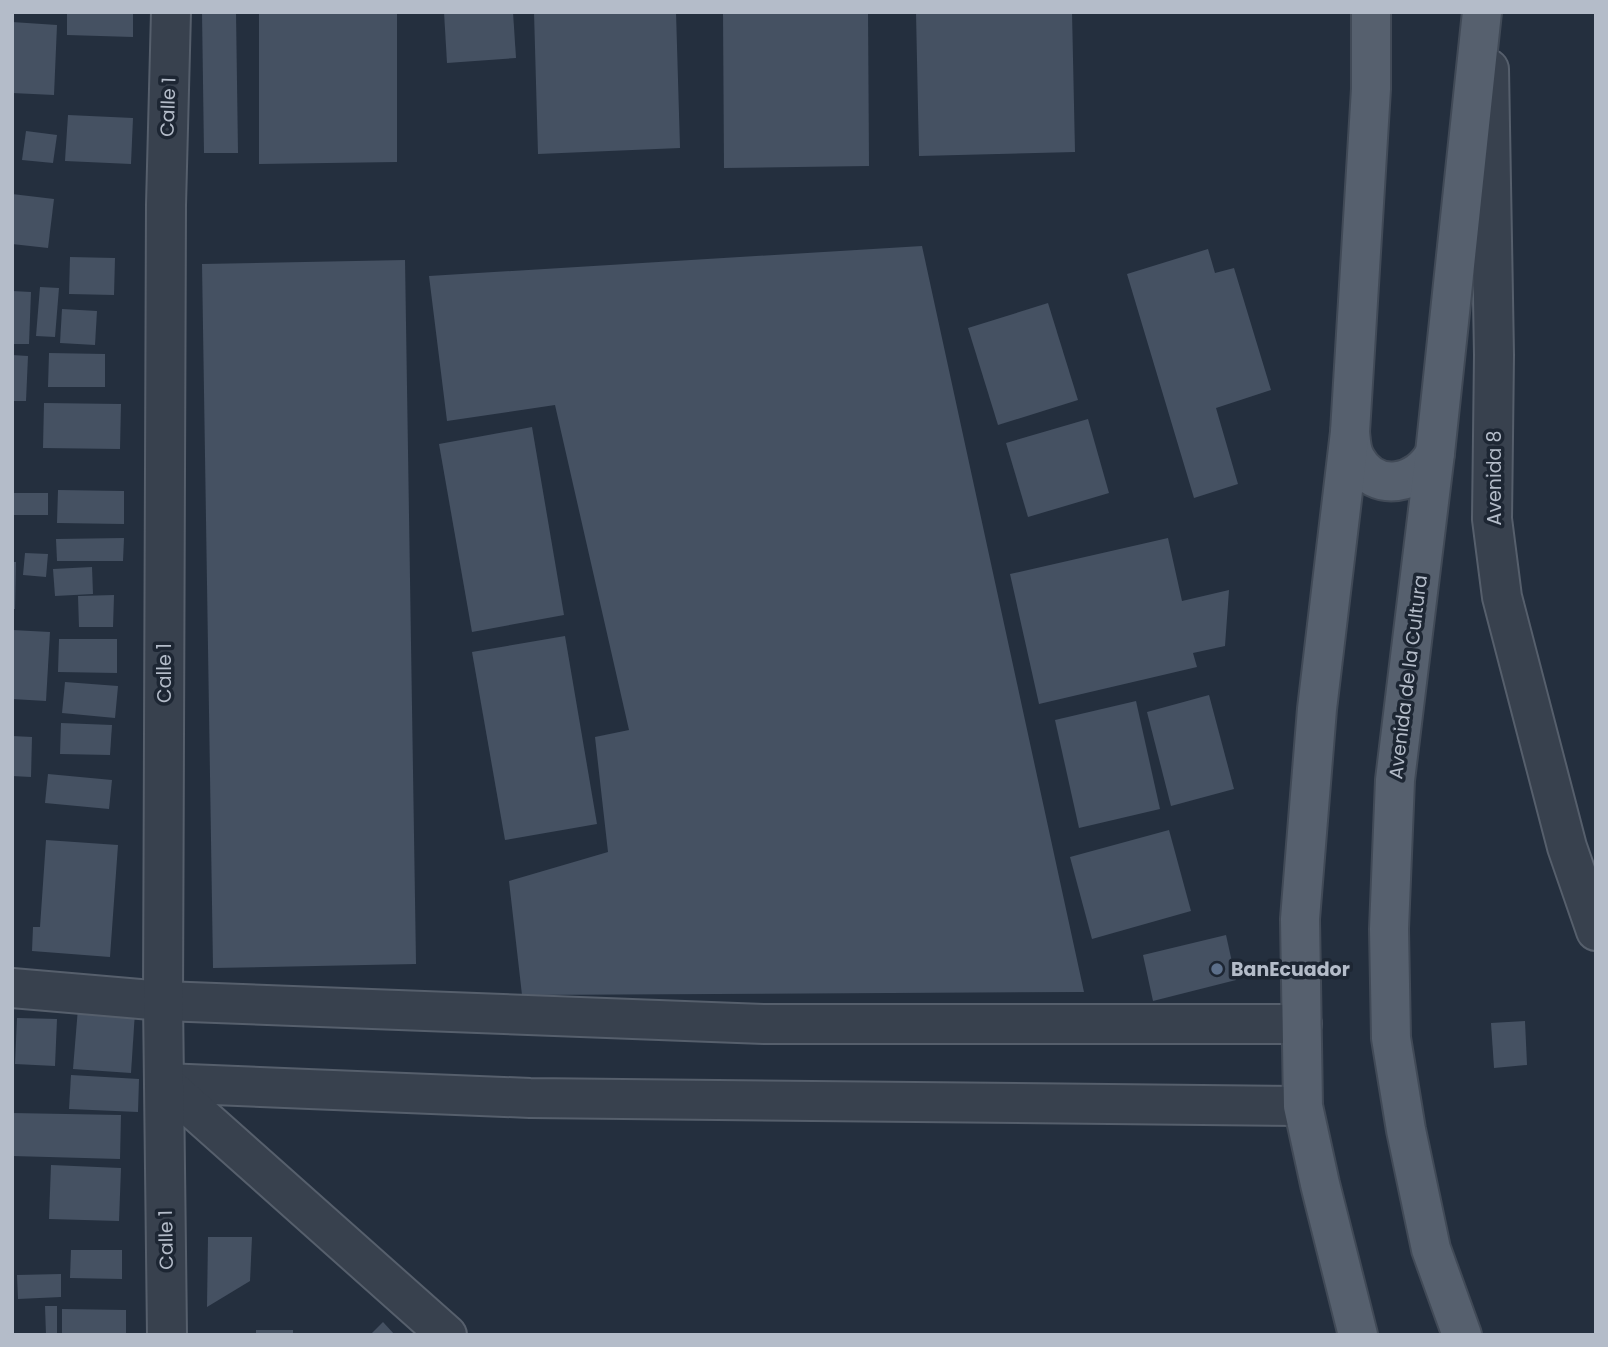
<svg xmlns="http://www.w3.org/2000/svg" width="1608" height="1347" viewBox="0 0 1608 1347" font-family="Poppins,sans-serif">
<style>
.building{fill:#455162}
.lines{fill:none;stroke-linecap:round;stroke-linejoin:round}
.minor-casing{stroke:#565f6c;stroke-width:42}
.major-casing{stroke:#414a57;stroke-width:42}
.minor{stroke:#38414e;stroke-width:38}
.major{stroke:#56606e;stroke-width:38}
.service-dot{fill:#5c6f8a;stroke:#1d2633;stroke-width:2.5}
.labels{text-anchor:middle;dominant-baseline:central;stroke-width:7;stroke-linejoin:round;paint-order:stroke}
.street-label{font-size:19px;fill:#b4bcc9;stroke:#1d2633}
.poi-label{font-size:19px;font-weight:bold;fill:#b4bcc9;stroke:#1d2633;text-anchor:start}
</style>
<rect width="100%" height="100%" fill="#242f3e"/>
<!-- building -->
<g class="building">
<path d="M67,12H133V37L67,35Z"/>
<path d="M202,12H236L238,153H204Z"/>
<path d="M259,12H397V162L259,164Z"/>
<path d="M444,12H513L516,58L447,63Z"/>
<path d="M534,12H676L680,148L538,154Z"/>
<path d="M723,12H868L869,166L724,168Z"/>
<path d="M916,12H1072L1075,152L919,156Z"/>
<path d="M12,22L57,25L54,95L12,93Z"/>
<path d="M68,115L133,118L131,164L65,161Z"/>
<path d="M26,131L57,135L53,163L22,160Z"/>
<path d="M12,194L54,199L48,248L12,244Z"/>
<path d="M922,246L1084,992L522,995L509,881L608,852L595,737L629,730L555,405L447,421L429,276Z"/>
<path d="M1208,249L1215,273L1234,268L1271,390L1216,408L1238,484L1194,498L1127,274Z"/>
<path d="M70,257L115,258L114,295L69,294Z"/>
<path d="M405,260L416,964L213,968L202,264Z"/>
<path d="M40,287L59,288L55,337L36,336Z"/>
<path d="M12,291L31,292L29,344H12Z"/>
<path d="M1048,303L1078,400L998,425L968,328Z"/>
<path d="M62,309L97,311L95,345L60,343Z"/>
<path d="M49,353L105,354V387H48Z"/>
<path d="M12,355L28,356L26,401H12Z"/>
<path d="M44,403L121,404L120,449L43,448Z"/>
<path d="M1088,419L1109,493L1028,517L1006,443Z"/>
<path d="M532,427L564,615L472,632L439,444Z"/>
<path d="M58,490L124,491V524L57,523Z"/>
<path d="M13,493H48V515H12Z"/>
<path d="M124,538L123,561H57L56,539Z"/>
<path d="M1168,538L1182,601L1229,590L1225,646L1193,653L1197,667L1039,704L1010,574Z"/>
<path d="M25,553L48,554L46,577L23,575Z"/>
<path d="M12,562H16L15,609H12Z"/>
<path d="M92,567L93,594L55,596L53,569Z"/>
<path d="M114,595L113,627H79L78,596Z"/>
<path d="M12,630L50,632L46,701L12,699Z"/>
<path d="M565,636L597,824L505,840L472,652Z"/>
<path d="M59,639H117V673L58,672Z"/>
<path d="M65,682L118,686L115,718L62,713Z"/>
<path d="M1209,695L1234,789L1171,806L1147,712Z"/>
<path d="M1136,701L1160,809L1079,828L1055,720Z"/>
<path d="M61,723L112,725L110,755L60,754Z"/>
<path d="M12,736L32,737L31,777L12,776Z"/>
<path d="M48,774L112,780L109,809L45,803Z"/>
<path d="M1169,830L1191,911L1092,939L1070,857Z"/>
<path d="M46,840L118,845L110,957L32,951L33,927H40Z"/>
<path d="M1226,935L1236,980L1153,1001L1143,955Z"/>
<path d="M78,1008L135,1012L131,1073L73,1069Z"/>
<path d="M17,1018L57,1019L55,1066L15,1064Z"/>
<path d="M1525,1021L1527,1065L1494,1068L1491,1023Z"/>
<path d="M71,1075L139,1079L138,1112L69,1109Z"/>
<path d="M12,1113L121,1115L120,1159L12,1156Z"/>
<path d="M51,1165L121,1168L119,1221L49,1219Z"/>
<path d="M208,1237H252L250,1281L207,1307Z"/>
<path d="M71,1250H122V1279L70,1278Z"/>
<path d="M61,1274V1297L18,1299L17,1275Z"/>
<path d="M45,1306H57V1335H46Z"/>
<path d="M62,1309L126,1310V1335H62Z"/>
<path d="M383,1322L395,1335H370Z"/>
<rect x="256" y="1330" width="37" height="5"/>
</g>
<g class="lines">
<defs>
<g id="minor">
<path d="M1489,69L1494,355L1492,519L1502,597L1567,847L1596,931"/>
<path d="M12,988L163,1001L764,1024H1302"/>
<path d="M164,1083L530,1098L1303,1106"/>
<path d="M164,1083L447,1335"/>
<path d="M167,1335L163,1001L166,205L171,12"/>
</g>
<g id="major">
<path d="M1350,432C1351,441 1351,451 1356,459C1375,494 1419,485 1435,453"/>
<path d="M1358,1335L1320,1184L1303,1106L1300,919L1317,709L1350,432L1371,89V12"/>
<path d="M1462,1335L1431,1249L1406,1130L1391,1038L1389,929L1395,780L1435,453L1482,12"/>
</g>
</defs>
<!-- minor casing -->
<use href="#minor" class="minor-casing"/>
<!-- major casing -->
<use href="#major" class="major-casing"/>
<!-- minor -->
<use href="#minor" class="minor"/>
<!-- major -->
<use href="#major" class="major"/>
</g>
<!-- markers -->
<circle class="service-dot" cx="1217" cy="969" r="7"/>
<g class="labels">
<!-- street labels -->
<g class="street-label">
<text transform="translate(168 107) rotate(-88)">Calle 1</text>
<text transform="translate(1494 478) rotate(-90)">Avenida 8</text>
<text transform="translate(164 673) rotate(-90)">Calle 1</text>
<text transform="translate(1408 677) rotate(-83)">Avenida de la Cultura</text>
<text transform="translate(166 1240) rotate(-91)">Calle 1</text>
</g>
<!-- poi labels -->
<g class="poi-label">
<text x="1231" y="969">BanEcuador</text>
</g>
</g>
<!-- border -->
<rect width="1608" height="1347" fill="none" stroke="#b4bcc9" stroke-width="28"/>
</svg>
